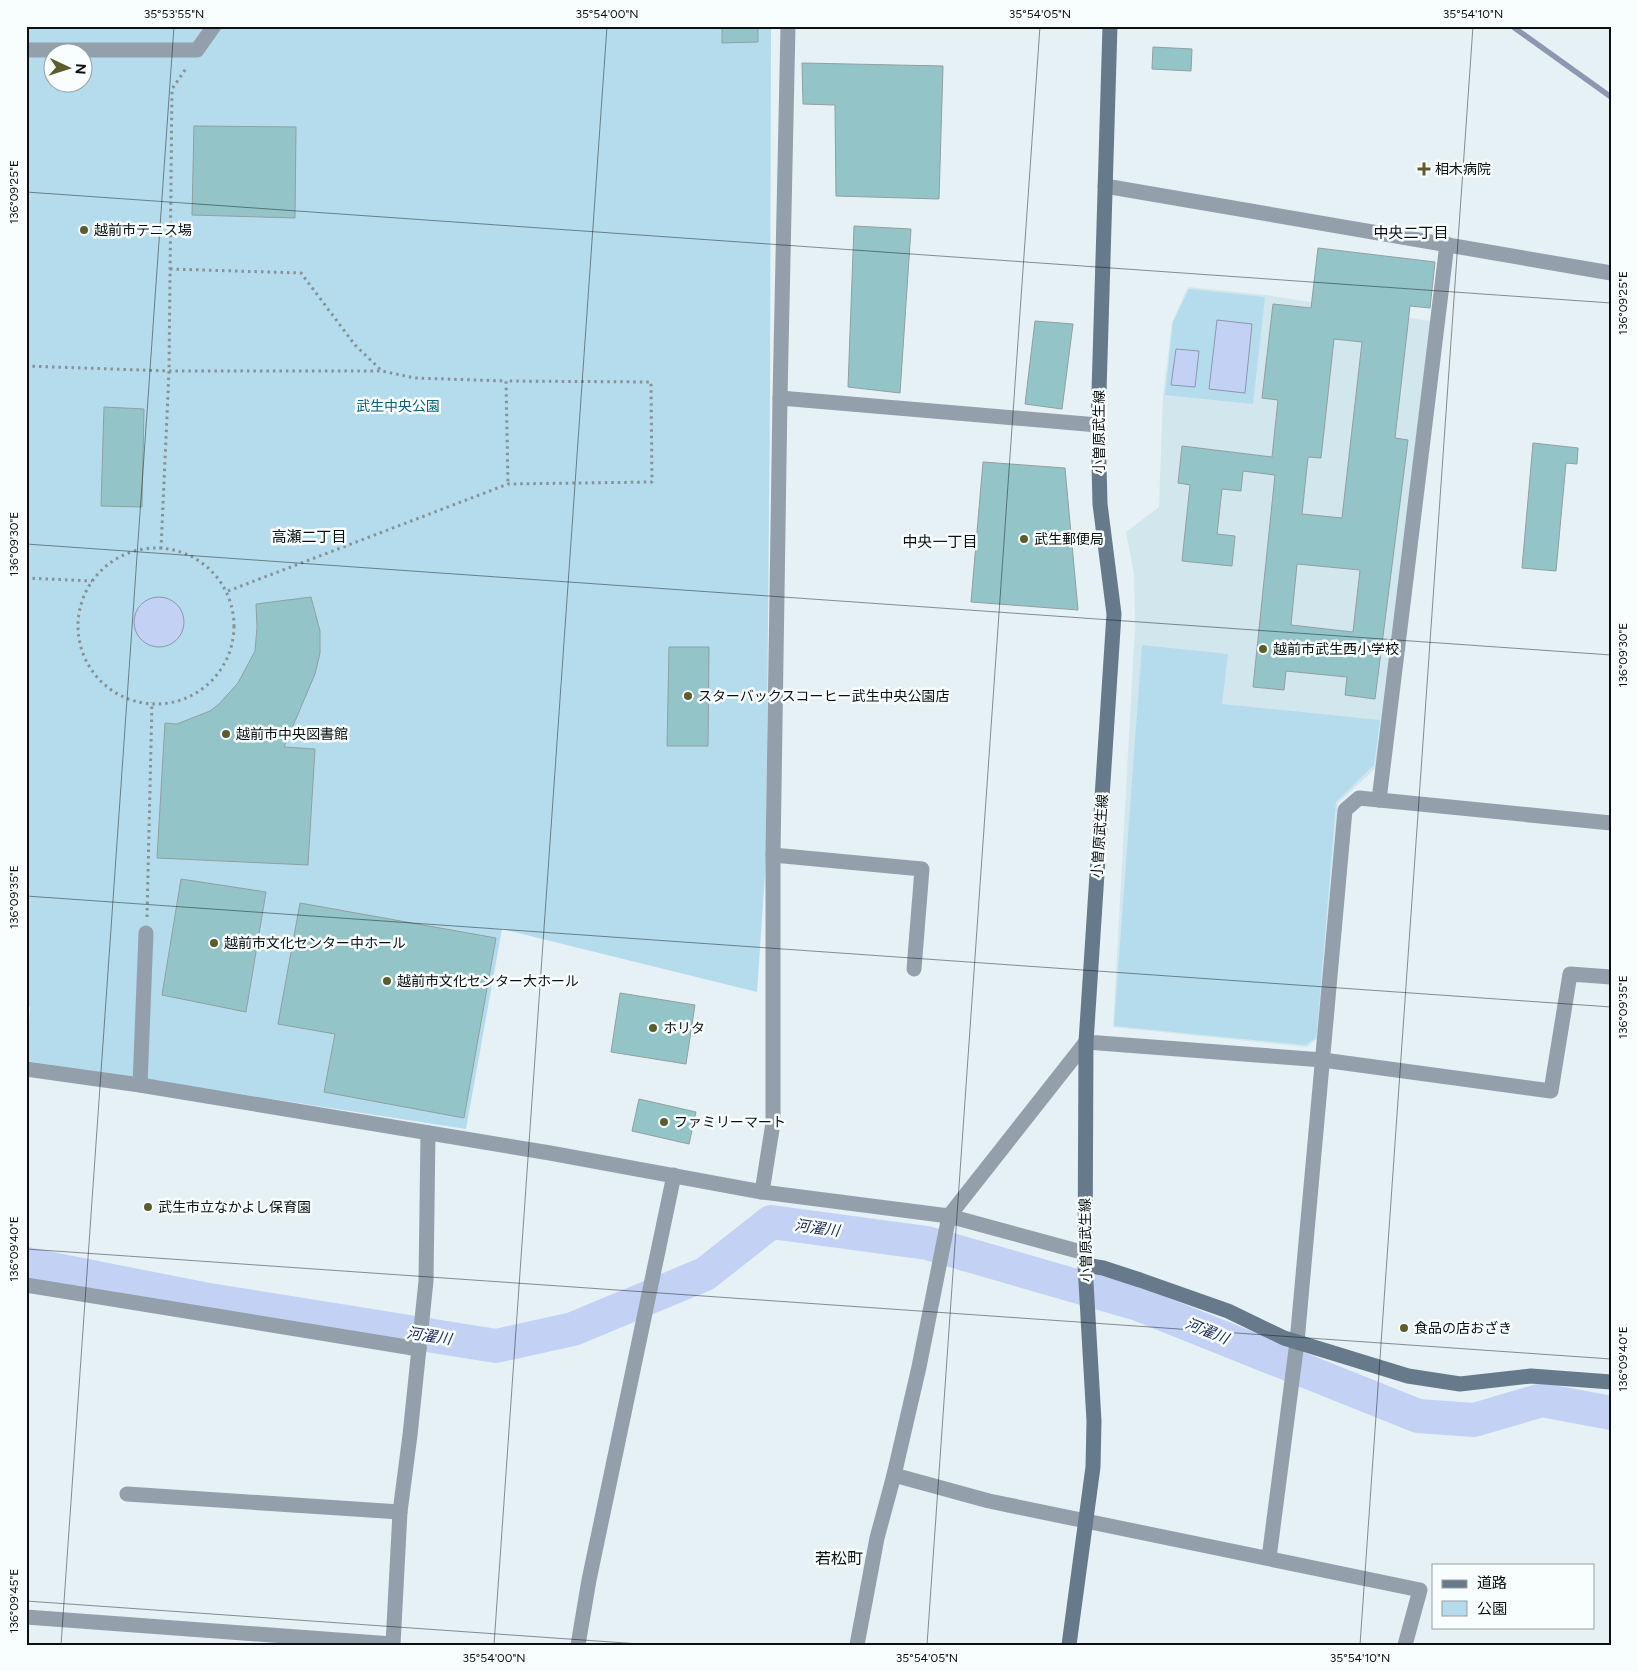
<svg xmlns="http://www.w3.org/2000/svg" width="1637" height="1671" viewBox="0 0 1637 1671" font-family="Figtree,'Noto Sans JP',sans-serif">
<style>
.built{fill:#d2e6ed}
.green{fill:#b5dcec;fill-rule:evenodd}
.water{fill:#c3d1f5;stroke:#8c97b1}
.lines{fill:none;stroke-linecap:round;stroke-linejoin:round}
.stream{stroke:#8c97b1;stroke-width:5.5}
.river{stroke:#c3d1f5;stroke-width:34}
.building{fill:#93c5c8;stroke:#939e9f;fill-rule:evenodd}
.path{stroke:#899193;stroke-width:3;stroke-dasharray:2.5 4;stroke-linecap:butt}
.street{stroke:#93a0ac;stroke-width:15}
.secondary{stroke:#677a8c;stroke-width:15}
.ticks{fill:none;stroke:#0c1011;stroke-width:1;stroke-opacity:0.45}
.poi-dot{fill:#5c5d2a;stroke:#f8fdfe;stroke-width:2}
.labels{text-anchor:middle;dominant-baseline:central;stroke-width:5;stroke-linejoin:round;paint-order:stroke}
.poi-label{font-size:14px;fill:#0c1011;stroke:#f8fdfe;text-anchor:start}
.park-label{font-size:14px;fill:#096179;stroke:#f8fdfe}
.street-label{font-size:14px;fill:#0c1011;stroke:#f8fdfe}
.neighbourhood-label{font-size:15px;fill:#0c1011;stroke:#f8fdfe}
.water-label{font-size:15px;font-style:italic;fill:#1c2a56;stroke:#f8fdfe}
.quarter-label{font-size:16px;fill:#0c1011;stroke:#f8fdfe}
.neatline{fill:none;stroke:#0c1011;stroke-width:2}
.ticks-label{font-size:12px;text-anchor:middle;fill:#0c1011}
</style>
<rect width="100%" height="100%" fill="#e6f1f5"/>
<!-- built -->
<path class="built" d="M1188,287L1266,295L1430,321L1377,767L1338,803L1317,1039L1307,1047L1113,1027L1135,626L1134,574L1126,532L1159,507L1163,396L1172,322Z"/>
<!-- green -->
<g class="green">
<path d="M26,26H771L770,396L766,860L757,992L502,929L466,1129L26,1061L30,1007L26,1006ZM52,52H82V82H52Z"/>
<path d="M1189,289L1265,297L1253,404L1165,395L1173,322Z"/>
<path d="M1142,645L1228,654L1222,704L1380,720L1374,765L1336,802L1317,1031L1316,1038L1305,1045L1114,1026Z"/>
</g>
<!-- water -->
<g class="water">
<path d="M1217,320L1252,324L1245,393L1209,389Z"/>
<path d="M1176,349L1199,351L1195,387L1171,385Z"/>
<circle cx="159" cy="622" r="25"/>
</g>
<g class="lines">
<!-- stream -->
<path class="stream" d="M1512,26L1611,97"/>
<!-- river -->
<path class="river" d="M26,1264L203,1299L496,1346L573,1329L705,1274L771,1222L927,1243L1138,1304L1418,1416L1474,1420L1542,1400L1611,1413"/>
</g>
<!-- building -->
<g class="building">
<path d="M722,26H758V42L722,43Z"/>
<path d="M1153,47L1192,49L1191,71L1152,69Z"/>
<path d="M802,63L943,66L939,199L836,196L835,105L803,104Z"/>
<path d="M194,126L296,127L295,218L192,215Z"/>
<path d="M854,226L911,229L900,393L848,387Z"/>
<path d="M1318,248L1435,262L1430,308L1410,306L1395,438L1408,440L1375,699L1345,695L1347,677L1286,671L1284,690L1253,687L1275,475L1243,471L1241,491L1222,489L1217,534L1235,536L1232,566L1182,561L1190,485L1178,483L1182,446L1272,457L1278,400L1262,398L1273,304L1311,308ZM1334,339L1362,342L1342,518L1302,514L1308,457L1321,458ZM1297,564L1360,570L1353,632L1291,625Z"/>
<path d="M1035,321L1073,324L1062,409L1025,404Z"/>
<path d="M104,407L144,409L142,507L101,506Z"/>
<path d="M1533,443L1578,448L1577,464L1566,463L1556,571L1522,568Z"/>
<path d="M983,462L1065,468L1078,610L971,602Z"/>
<path d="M311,597L320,631V653L315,674L284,747L315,749L308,865L157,858L165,723L177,724L210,711L219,704L238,683L255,651L257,627L256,604Z"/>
<path d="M669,647H709L708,746H667Z"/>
<path d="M181,879L266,892L246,1012L162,995Z"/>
<path d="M300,903L496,938L464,1118L324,1092L335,1034L278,1024Z"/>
<path d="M620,993L695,1005L686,1064L611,1052Z"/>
<path d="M639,1099L696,1112L689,1144L632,1131Z"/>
</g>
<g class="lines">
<!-- path -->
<g class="path">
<path d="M170,269L301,273L355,345L382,371L415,378L506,381"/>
<path d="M26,366L169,371H382"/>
<circle cx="156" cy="626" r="78"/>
<path d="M161,549L169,371L172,89L187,67"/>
<path d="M26,578L92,581"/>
<path d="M228,591L508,484L652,482L651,382L506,381L508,484"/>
<path d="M147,917L152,702"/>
</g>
<!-- street -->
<g class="street">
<path d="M26,50H197L214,26"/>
<path d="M1105,186L1611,273"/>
<path d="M780,398L1098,425"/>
<path d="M1379,800L1447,244"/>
<path d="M773,855L922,869L914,969"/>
<path d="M26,1069L140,1085L550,1153L762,1192L949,1216L1085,1253"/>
<path d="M140,1085L146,933"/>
<path d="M762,1192L773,1123V855L780,398L788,26"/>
<path d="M26,1285L419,1349"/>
<path d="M894,1475L989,1501L1420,1590L1405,1645"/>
<path d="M127,1494L400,1512"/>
<path d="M1269,1558L1297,1342L1345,810L1359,798L1611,823"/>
<path d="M26,1617L392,1644"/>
<path d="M393,1645L400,1512L410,1435L426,1281L428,1133"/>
<path d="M578,1645L589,1580L674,1175"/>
<path d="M857,1645L877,1538L894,1475L919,1367L949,1216L1086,1042L1323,1060L1551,1091L1570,974L1611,977"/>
</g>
<!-- secondary -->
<g class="secondary">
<path d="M1085,1265L1103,1268L1140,1280L1228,1311L1284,1338L1408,1376L1460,1384L1531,1376L1611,1382"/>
<path d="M1069,1645L1093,1467L1094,1421L1085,1265L1086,1042L1114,614L1100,504L1098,425L1110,26"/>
</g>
</g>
<!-- ticks -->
<path class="ticks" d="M26,192L1611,303M26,544L1611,655M26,896L1611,1007M26,1249L1611,1359M26,1601L654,1645M61,1645L174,26M494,1645L607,26M927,1645L1040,26M1360,1645L1473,26"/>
<!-- markers -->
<g class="poi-dot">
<path d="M1421.5 161.5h5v5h5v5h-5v5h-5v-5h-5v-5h5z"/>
<circle cx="84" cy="230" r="5"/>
<circle cx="1024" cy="539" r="5"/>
<circle cx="1263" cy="649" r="5"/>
<circle cx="688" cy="696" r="5"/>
<circle cx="226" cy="734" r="5"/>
<circle cx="214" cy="943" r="5"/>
<circle cx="387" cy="981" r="5"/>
<circle cx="653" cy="1028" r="5"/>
<circle cx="664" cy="1122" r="5"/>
<circle cx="148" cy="1207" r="5"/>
<circle cx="1404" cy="1328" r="5"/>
</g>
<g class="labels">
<!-- poi labels -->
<g class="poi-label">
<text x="1435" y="169">相木病院</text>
<text x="94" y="230">越前市テニス場</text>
<text x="1034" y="539">武生郵便局</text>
<text x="1273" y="649">越前市武生西小学校</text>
<text x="698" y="696">スターバックスコーヒー武生中央公園店</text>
<text x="236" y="734">越前市中央図書館</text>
<text x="224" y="943">越前市文化センター中ホール</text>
<text x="397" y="981">越前市文化センター大ホール</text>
<text x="663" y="1028">ホリタ</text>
<text x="674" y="1122">ファミリーマート</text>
<text x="158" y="1207">武生市立なかよし保育園</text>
<text x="1414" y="1328">食品の店おざき</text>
</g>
<!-- park labels -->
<g class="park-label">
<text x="398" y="406">武生中央公園</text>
</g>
<!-- street labels -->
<g class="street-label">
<text transform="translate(1099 432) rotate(-90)">小曽原武生線</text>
<text transform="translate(1100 836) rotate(-86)">小曽原武生線</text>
<text transform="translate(1086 1240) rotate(-91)">小曽原武生線</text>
</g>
<!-- neighbourhood labels -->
<g class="neighbourhood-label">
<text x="1411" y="233">中央二丁目</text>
<text x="309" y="537">高瀬二丁目</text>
<text x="940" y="542">中央一丁目</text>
</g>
<!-- water labels -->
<g class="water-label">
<text transform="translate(817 1228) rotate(8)">河濯川</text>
<text transform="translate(1207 1331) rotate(22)">河濯川</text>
<text transform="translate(429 1336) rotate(9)">河濯川</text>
</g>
<!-- quarter labels -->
<g class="quarter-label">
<text x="839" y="1558">若松町</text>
</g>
</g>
<!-- border -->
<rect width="1637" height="1671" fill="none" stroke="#f8fdfe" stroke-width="55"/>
<!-- legend -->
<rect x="1432" y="1564" width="162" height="65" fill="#f8fdfe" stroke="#9a9e9f"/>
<rect x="1442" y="1580" width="25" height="8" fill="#677a8c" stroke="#9a9e9f"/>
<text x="1477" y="1588" font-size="15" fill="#0c1011">道路</text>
<rect x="1442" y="1601" width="25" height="15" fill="#b5dcec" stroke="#9a9e9f"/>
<text x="1477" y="1614" font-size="15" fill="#0c1011">公園</text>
<!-- north arrow -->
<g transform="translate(68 68) rotate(94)"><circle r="24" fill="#f8fdfe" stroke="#9a9e9f"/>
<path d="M0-4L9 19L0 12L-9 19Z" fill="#5c5d2a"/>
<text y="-8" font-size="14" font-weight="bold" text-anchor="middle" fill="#0c1011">N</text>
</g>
<rect x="28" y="28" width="1582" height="1616" class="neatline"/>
<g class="ticks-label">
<text x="174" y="18">35°53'55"N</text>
<text x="607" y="18">35°54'00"N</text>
<text x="1040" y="18">35°54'05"N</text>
<text x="1473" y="18">35°54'10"N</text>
<text transform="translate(14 192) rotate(-90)" y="4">136°09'25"E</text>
<text transform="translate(1623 303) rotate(-90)" y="4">136°09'25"E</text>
<text transform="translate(14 544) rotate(-90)" y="4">136°09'30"E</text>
<text transform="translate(1623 655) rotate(-90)" y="4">136°09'30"E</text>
<text transform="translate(14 897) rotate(-90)" y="4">136°09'35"E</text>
<text transform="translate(1623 1007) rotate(-90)" y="4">136°09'35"E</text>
<text transform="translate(14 1249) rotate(-90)" y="4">136°09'40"E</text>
<text transform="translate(1623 1359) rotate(-90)" y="4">136°09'40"E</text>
<text transform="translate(14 1601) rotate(-90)" y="4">136°09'45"E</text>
<text x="494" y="1662">35°54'00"N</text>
<text x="927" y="1662">35°54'05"N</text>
<text x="1360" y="1662">35°54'10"N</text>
</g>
</svg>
